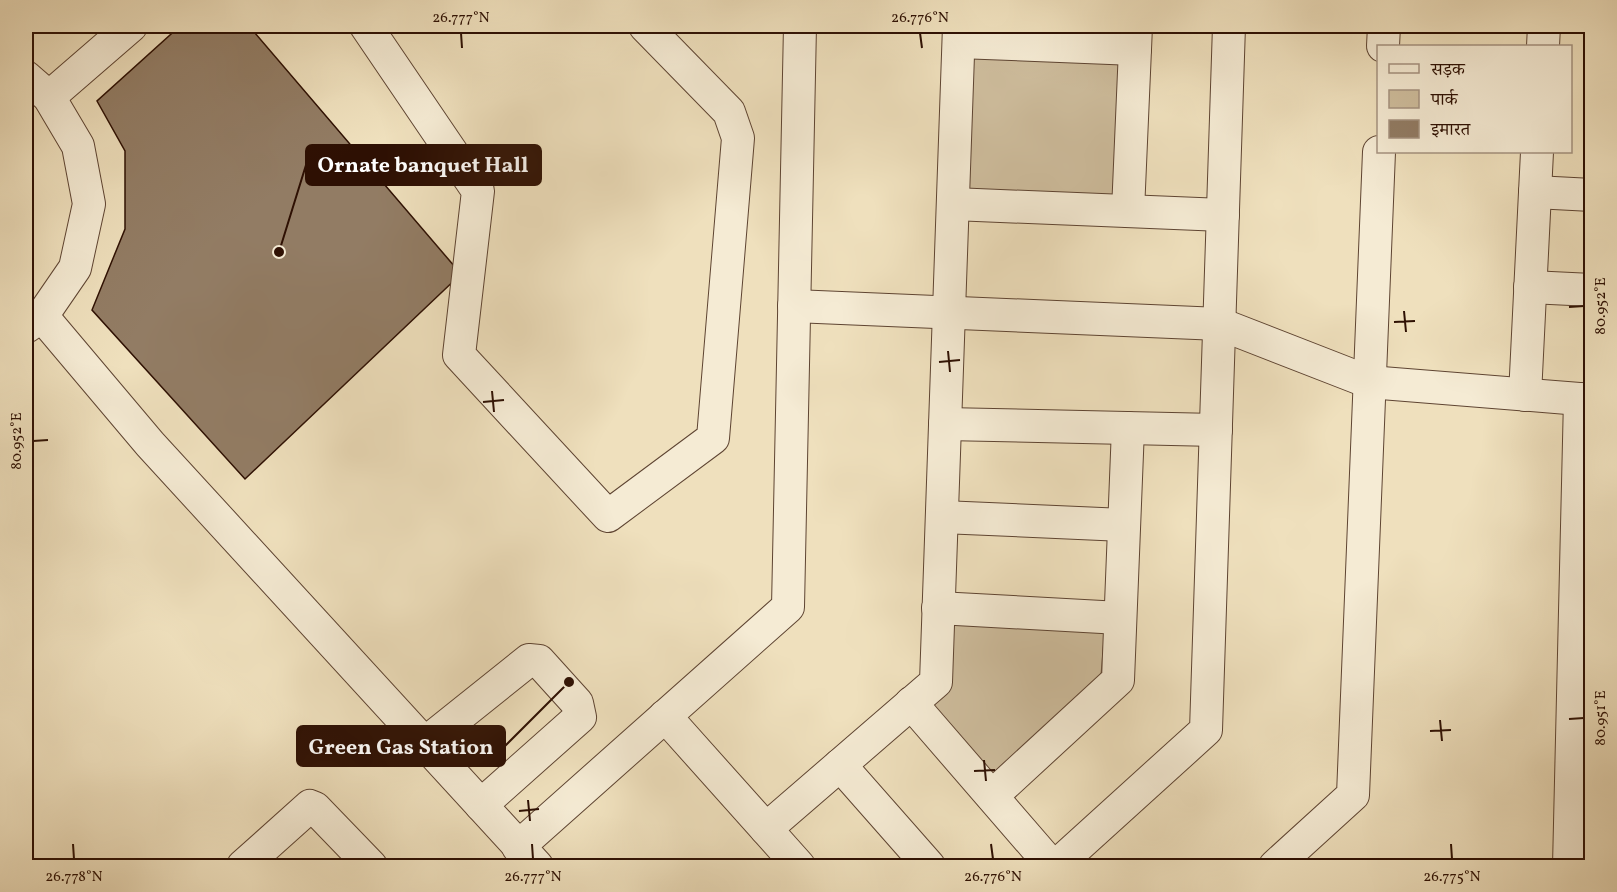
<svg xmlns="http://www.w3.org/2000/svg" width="1617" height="892" viewBox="0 0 1617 892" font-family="Vollkorn,'Noto Serif Devanagari',serif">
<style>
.green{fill:#cebd9d;stroke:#7e6650;stroke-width:1.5}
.building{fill:#927c64;stroke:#2e1003;stroke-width:1.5}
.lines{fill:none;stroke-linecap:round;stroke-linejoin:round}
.minor-casing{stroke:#5e4432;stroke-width:34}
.minor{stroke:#f5ebd4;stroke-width:32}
.ticks{fill:none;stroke:#2e1003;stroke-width:2}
.leader{fill:none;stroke:#2e1003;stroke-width:2}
.callout-dot{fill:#2e1003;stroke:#f5ebd4;stroke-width:2}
.callout{fill:#2e1003;stroke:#2e1003;stroke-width:2}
.callout-label{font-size:22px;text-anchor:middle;font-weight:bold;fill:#fff}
.neatline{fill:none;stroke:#2e1003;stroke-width:2}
.ticks-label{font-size:15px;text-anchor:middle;fill:#2e1003}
</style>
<rect width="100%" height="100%" fill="#efe0bd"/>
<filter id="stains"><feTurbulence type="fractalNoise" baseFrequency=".00333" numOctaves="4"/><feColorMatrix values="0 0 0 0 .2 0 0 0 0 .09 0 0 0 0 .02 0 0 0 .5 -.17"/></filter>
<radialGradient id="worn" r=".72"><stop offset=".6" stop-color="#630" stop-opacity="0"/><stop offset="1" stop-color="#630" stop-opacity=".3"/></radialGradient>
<!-- green -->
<g class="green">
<path d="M968,53L1121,61L1119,198L965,190Z"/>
<path d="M951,620L1105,630L1101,677L996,778L931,706Z"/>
</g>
<!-- building -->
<path class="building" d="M180,26H249L461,274L245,479L92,310L125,229V151L97,101Z"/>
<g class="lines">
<defs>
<g id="minor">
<path d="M366,26L478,191L459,355L608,516L713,438L738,138L729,112L645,26"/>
<path d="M959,42L1135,49"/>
<path d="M1383,46L1384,26"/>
<path d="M1543,46L1544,26"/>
<path d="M26,77L49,97L78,146L89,204L75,268L42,316L26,327"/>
<path d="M49,97L131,26"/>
<path d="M1535,192L1592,195"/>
<path d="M953,204L1223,215"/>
<path d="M1128,211L1136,26"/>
<path d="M1530,287L1592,290"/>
<path d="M794,306L1220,324L1369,382L1592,400"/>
<path d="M42,316L150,444L537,866"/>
<path d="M1525,395L1537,152"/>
<path d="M945,424L1216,430"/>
<path d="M942,517L1124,525"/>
<path d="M938,608L1120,618"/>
<path d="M911,703L1052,866"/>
<path d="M665,716L799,866"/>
<path d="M424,744L529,660L539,661L577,703L580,717L481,805"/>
<path d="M840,765L929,866"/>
<path d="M992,796L1118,680L1128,428"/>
<path d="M766,829L936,682L959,26"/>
<path d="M518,847L788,607L800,26"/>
<path d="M243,866L310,806L315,808L371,866"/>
<path d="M1056,866L1206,730L1229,26"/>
<path d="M1275,866L1353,795L1379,152"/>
<path d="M1569,866L1580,399"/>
</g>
</defs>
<!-- minor casing -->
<use href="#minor" class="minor-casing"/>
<!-- minor -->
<use href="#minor" class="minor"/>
</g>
<!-- ticks -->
<path class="ticks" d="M461,33L462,48M920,33L922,48M1569,307L1584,306M1404,311L1406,332M1394,322L1415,321M948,351L950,372M939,362L960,360M492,391L494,412M483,402L504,400M33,441L48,440M1569,719L1584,718M1440,720L1442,741M1430,731L1451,730M984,760L986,781M974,771L995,770M528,800L530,821M519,811L539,809M73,844L74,859M532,844L533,859M991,844L993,859M1451,844L1452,859"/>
<!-- callouts -->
<path class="leader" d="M279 252L306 165M569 682L505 746"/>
<g class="callout-dot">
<circle cx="279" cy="252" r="6"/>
<circle cx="569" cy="682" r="6"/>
</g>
<g class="callout">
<rect x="306" y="145" width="235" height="40" rx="6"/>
<rect x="297" y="726" width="208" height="40" rx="6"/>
</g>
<g class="callout-label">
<text x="423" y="172">Ornate banquet Hall</text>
<text x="401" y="754">Green Gas Station</text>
</g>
<!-- margin -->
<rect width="1617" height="892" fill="none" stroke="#efe0bd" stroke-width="66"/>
<!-- legend -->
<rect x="1377" y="45" width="195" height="108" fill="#f5ebd4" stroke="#a59380" stroke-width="1.5"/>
<rect x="1389" y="64" width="30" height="9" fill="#f5ebd4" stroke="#a59380" stroke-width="1.5"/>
<text x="1431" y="75" font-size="18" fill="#2e1003">सड़क</text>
<rect x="1389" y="90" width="30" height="18" fill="#cebd9d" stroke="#a59380" stroke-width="1.5"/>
<text x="1431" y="105" font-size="18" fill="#2e1003">पार्क</text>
<rect x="1389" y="120" width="30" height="18" fill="#927c64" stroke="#a59380" stroke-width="1.5"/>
<text x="1431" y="135" font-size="18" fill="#2e1003">इमारत</text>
<rect x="33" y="33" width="1551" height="826" class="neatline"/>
<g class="ticks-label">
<text x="461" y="22">26.777°N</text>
<text x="920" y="22">26.776°N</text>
<text transform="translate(1600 306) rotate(-90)" y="5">80.952°E</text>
<text transform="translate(16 441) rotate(-90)" y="5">80.952°E</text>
<text transform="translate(1600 718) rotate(-90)" y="5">80.951°E</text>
<text x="74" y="881">26.778°N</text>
<text x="533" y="881">26.777°N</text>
<text x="993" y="881">26.776°N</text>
<text x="1452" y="881">26.775°N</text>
</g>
<rect width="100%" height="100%" filter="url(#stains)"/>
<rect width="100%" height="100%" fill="url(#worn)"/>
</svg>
